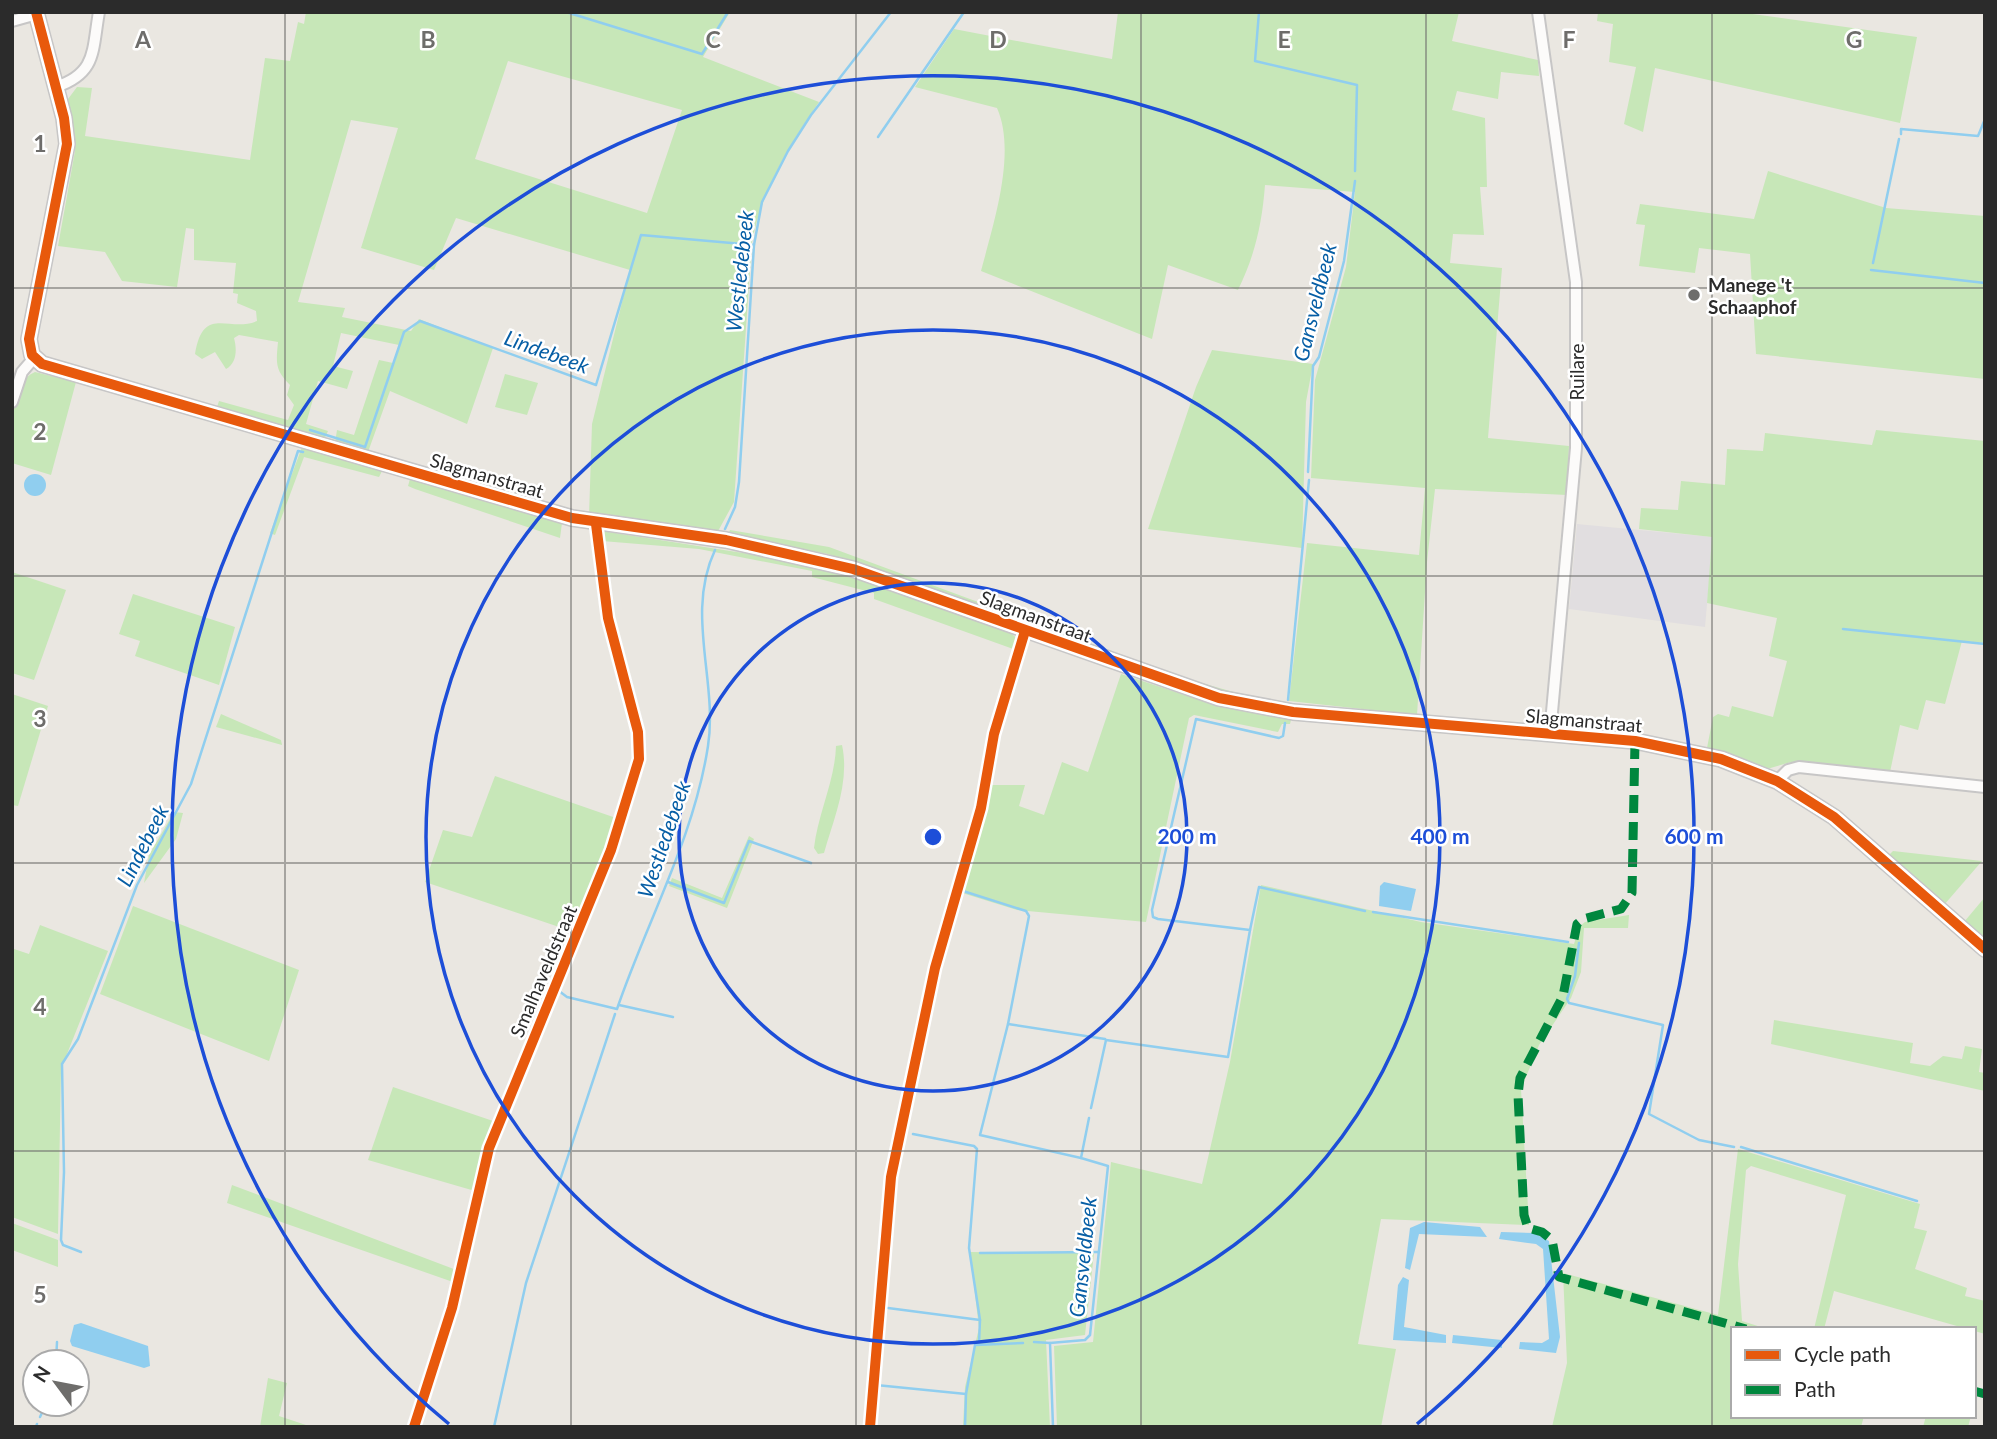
<svg xmlns="http://www.w3.org/2000/svg" width="1997" height="1439" viewBox="0 0 1997 1439" font-family="Lato,sans-serif">
<style>
.industrial{fill:#e1dee0}
.green{fill:#c7e7b8;fill-rule:evenodd}
.water{fill:#90ceef}
.lines{fill:none;stroke-linecap:round;stroke-linejoin:round}
.stream{stroke:#90ceef;stroke-width:2.5}
.minor-casing{stroke:#c7c6c6;stroke-width:14}
.secondary-casing{stroke:#c7c6c6;stroke-width:18}
.minor{stroke:#fcfbfa;stroke-width:10}
.secondary{stroke:#fcfbfa;stroke-width:14}
.quiet{stroke:#00873e;stroke-width:9;stroke-dasharray:18 9;stroke-linecap:butt}
.cycleway-casing{stroke:#fff;stroke-width:15}
.cycleway{stroke:#e8590c;stroke-width:10}
.grid{fill:none;stroke:#6e6d6b;stroke-width:2;stroke-opacity:0.55}
.ring{fill:none;stroke:#1d4ed8;stroke-width:3.5}
.poi-dot{fill:#6e6d6b;stroke:#fff;stroke-width:2.5}
.labels{text-anchor:middle;dominant-baseline:central;stroke-width:5;stroke-linejoin:round;paint-order:stroke}
.poi-label{font-size:19px;font-weight:bold;fill:#2b2b2b;stroke:#fff;text-anchor:start}
.street-label{font-size:19px;fill:#2b2b2b;stroke:#fff}
.water-label{font-size:21px;font-style:italic;fill:#065ea5;stroke:#fff}
.grid-label{font-size:23px;text-anchor:middle;font-weight:bold;fill:#6e6d6b;stroke:#fff;stroke-width:5;stroke-linejoin:round;paint-order:stroke}
.centre{fill:#1d4ed8;stroke:#fff;stroke-width:3.5}
.ring-label{font-size:21px;text-anchor:middle;font-weight:bold;fill:#1d4ed8;stroke:#fff;stroke-width:5;stroke-linejoin:round;paint-order:stroke}
</style>
<rect width="100%" height="100%" fill="#eae7e1"/>
<!-- industrial -->
<path class="industrial" d="M1577,524L1713,537L1705,627L1569,609Z"/>
<!-- green -->
<g class="green">
<path d="M306,12H730L703,57L819,102C788,147 763,188 752,241L734,502L717,533L589,517L592,424L630,270L456,218L434,270L361,248L398,128L351,120L298,302L345,308L342,317L411,331L419,319L493,348L467,424L390,391L368,452L335,443L337,430L354,435L379,360L393,363L399,345L341,333L333,366L353,371L347,389L318,381L306,424L328,431L324,440L216,410L219,401L288,420L294,405L287,395L290,385C275,370 276,363 278,342L239,335L234,338C237,349 237,363 226,369L215,352L202,359L195,354C203,304 229,333 257,321L256,311L237,303L238,294L233,293L236,263L194,260V229L186,228L177,287L122,281L105,252L58,246L75,151L68,99L77,87L92,88L85,136L250,160L265,58L290,61L298,22L304,24ZM508,61L682,110L647,213L475,159Z"/>
<path d="M1118,12H1459L1452,41L1538,60L1539,76L1501,72L1498,99L1457,91L1452,110L1485,118L1487,187H1480L1484,235L1453,234L1450,263L1502,268L1488,438L1569,446L1567,495L1435,489L1427,562L1417,715L1289,701L1307,543L1419,555L1425,488L1311,478L1315,380L1346,267L1355,192L1265,185C1262,224 1255,255 1238,290L1168,265L1152,339L981,271C993,225 1017,153 997,108L915,87L954,29L1112,59Z"/>
<path d="M1598,12H1738L1917,37L1900,123L1655,68L1643,132L1624,124L1636,67L1609,62L1613,24L1597,21Z"/>
<path d="M1768,171L1886,208L1985,216V379L1756,354L1750,254L1699,248L1695,273L1639,266L1645,225L1636,224L1640,204L1754,219Z"/>
<path d="M1212,350L1313,364L1306,402L1302,548L1148,529L1196,387Z"/>
<path d="M35,372L76,382L51,475L12,463C12,439 8,383 35,372Z"/>
<path d="M505,374L538,383L527,415L495,407Z"/>
<path d="M1876,430L1985,441V643L1962,641L1945,704L1926,700L1918,730L1900,725L1890,772L1791,762L1767,769L1707,748L1713,717L1718,714L1729,717L1732,706L1773,717L1787,661L1769,656L1777,618L1707,603L1712,537L1639,529L1641,508L1678,510L1681,481L1725,485L1727,449L1763,451L1765,433L1872,445Z"/>
<path d="M302,447L382,471L379,477L304,457L275,535L270,533Z"/>
<path d="M410,479L562,523L560,538L415,489L408,486Z"/>
<path d="M730,530L829,547L1184,678L1251,697L1284,702L1283,705L1218,693L828,554L728,535Z"/>
<path d="M602,531L814,564L875,582L1008,631L1018,639L1016,650L874,599V593L812,577V571L699,549L602,541Z"/>
<path d="M12,572L66,590L34,680L12,673Z"/>
<path d="M133,594L235,627L219,685L135,656L140,641L119,634Z"/>
<path d="M1121,674L1221,707L1291,720L1290,724H1282L1278,732L1194,715L1189,718L1146,922L1017,910L959,892L988,785H1025L1019,806L1044,815L1062,762L1088,772Z"/>
<path d="M12,694L48,706L18,806L12,805Z"/>
<path d="M221,714L281,740L282,745L216,727Z"/>
<path d="M842,745C850,782 834,818 824,853L818,854L814,848C818,813 835,781 836,746Z"/>
<path d="M495,776L616,818L574,932L425,882L443,830L472,837Z"/>
<path d="M174,812L183,813L176,839L144,883L149,855Z"/>
<path d="M749,836L754,839L727,908L669,886L672,878L722,898Z"/>
<path d="M1893,851L1982,861L1944,905L1889,855Z"/>
<path d="M1261,885L1421,922L1574,944L1579,927L1585,922L1629,915L1628,928H1584L1581,972L1571,998L1539,1045L1521,1089L1529,1225L1381,1219L1358,1344L1396,1349L1381,1427H1057L1054,1346L1093,1342L1111,1162L1202,1184L1230,1062Z"/>
<path d="M1985,897V935L1982,938L1964,922Z"/>
<path d="M133,906L299,970L269,1061L100,994Z"/>
<path d="M40,925L108,951L61,1069L58,1234L12,1217V952L14,949L29,954Z"/>
<path d="M1774,1020L1913,1043L1910,1063L1930,1066L1943,1056L1962,1059L1965,1046L1982,1049L1979,1072L1985,1073V1091L1771,1044Z"/>
<path d="M393,1087L496,1122L475,1191L368,1160Z"/>
<path d="M1738,1149L1920,1204L1914,1228L1927,1231L1915,1269L1967,1288L1965,1296L1985,1301V1334L1834,1291L1824,1329H1814L1846,1195L1751,1166L1746,1170L1738,1264L1742,1321L1767,1329H1733V1416H1864L1861,1427H1552L1567,1363L1563,1273L1718,1315Z"/>
<path d="M232,1185L459,1271L455,1286L464,1288L456,1320L444,1318L453,1282L227,1203Z"/>
<path d="M12,1223L58,1240V1267L12,1250Z"/>
<path d="M970,1252L1094,1253L1085,1335L1046,1340L1050,1427H963L965,1387L979,1328Z"/>
<path d="M268,1378L287,1383L279,1416L312,1427H260Z"/>
<path d="M1926,1416H1971L1968,1427H1923Z"/>
</g>
<!-- water -->
<g class="water">
<circle cx="35" cy="485" r="11"/>
<path d="M1384,882L1416,889L1411,911L1379,906L1380,886Z"/>
<path d="M1424,1222L1480,1227L1487,1237L1419,1234L1410,1270L1405,1268L1410,1228Z"/>
<path d="M1501,1232L1534,1233L1549,1241L1560,1337L1556,1353L1519,1349L1520,1342L1542,1343L1549,1339L1543,1249L1536,1244L1499,1239Z"/>
<path d="M1403,1277L1409,1280L1404,1327L1446,1335V1343L1393,1340L1398,1285Z"/>
<path d="M81,1323L148,1346L150,1366L144,1368L72,1346L70,1341L74,1325Z"/>
<path d="M1453,1335L1502,1340V1348L1452,1343Z"/>
</g>
<g class="lines">
<!-- stream -->
<g class="stream">
<path d="M566,12L702,54L728,12"/>
<path d="M1259,12L1255,61L1357,85L1355,171"/>
<path d="M1901,134V129L1978,136L1985,119"/>
<path d="M878,137L964,12"/>
<path d="M1873,263L1899,139"/>
<path d="M1871,270L1985,283"/>
<path d="M310,430L365,447L404,332L420,321L596,385L641,235L754,245"/>
<path d="M1308,472L1313,366L1319,357L1344,261L1355,181"/>
<path d="M725,529L735,507L739,482L754,245L762,202L788,151L811,115L891,12"/>
<path d="M1843,629L1985,644"/>
<path d="M1288,700L1309,480"/>
<path d="M668,882L724,903L749,841L811,863"/>
<path d="M963,891L1026,911L1029,916L1008,1024L980,1135L1081,1158"/>
<path d="M1373,912L1568,942"/>
<path d="M1250,930L1259,887L1365,911"/>
<path d="M1579,943L1575,976L1567,999L1569,1003L1663,1025L1649,1114L1699,1140L1734,1147"/>
<path d="M559,991L567,997L617,1009C647,921 694,838 708,746C718,681 685,614 715,550"/>
<path d="M619,1005L673,1017"/>
<path d="M1008,1024L1105,1039"/>
<path d="M1091,1108L1106,1040L1228,1057L1250,930L1158,919L1153,917L1152,910L1196,719L1279,738L1283,736L1285,723"/>
<path d="M913,1134L974,1146L977,1149L969,1248L980,1320"/>
<path d="M1741,1147L1917,1201"/>
<path d="M81,1252L63,1245L61,1240L64,1172L62,1064L78,1039L137,885L191,784L298,451L303,452"/>
<path d="M980,1253L1099,1252"/>
<path d="M888,1308L980,1320L979,1343"/>
<path d="M1034,1342L1050,1343"/>
<path d="M56,1362L57,1342"/>
<path d="M876,1385L966,1394L975,1345L1023,1343"/>
<path d="M40,1417L46,1404"/>
<path d="M36,1427L37,1424"/>
<path d="M494,1427L526,1283L615,1014"/>
<path d="M965,1427L966,1394"/>
<path d="M1053,1427L1050,1343L1085,1340L1090,1335L1108,1166L1081,1158L1089,1118"/>
</g>
<defs>
<g id="minor">
<path d="M1538,12L1576,282V448L1550,734"/>
<path d="M12,21L37,14"/>
<path d="M56,87C97,73 92,51 99,12"/>
<path d="M12,402L22,372L34,358"/>
<path d="M1777,781L1788,770L1799,767L1985,787"/>
<path d="M414,1427L452,1308L489,1148L611,850L639,759L638,732L608,618L596,524"/>
</g>
<path id="secondary" d="M36,12L64,118L67,144L29,339L32,355L42,364L572,518L726,540L853,569L1219,698L1293,712L1635,741L1721,759L1777,781L1834,817L1985,949"/>
</defs>
<!-- minor casing -->
<use href="#minor" class="minor-casing"/>
<!-- secondary casing -->
<use href="#secondary" class="secondary-casing"/>
<!-- minor -->
<use href="#minor" class="minor"/>
<!-- secondary -->
<use href="#secondary" class="secondary"/>
<!-- quiet -->
<g class="quiet">
<path d="M1635,741L1632,893L1621,909L1583,919L1577,924L1563,996L1520,1078L1518,1095L1524,1215L1528,1228L1542,1232L1552,1240L1559,1277L1746,1329"/>
<path d="M1974,1391L1985,1394"/>
</g>
<defs>
<g id="cycleway">
<path d="M36,12L64,118L67,144L29,339L32,355L42,364L572,518L726,540L853,569L1219,698L1293,712L1635,741L1721,759L1777,781L1834,817L1985,949"/>
<path d="M414,1427L452,1308L489,1148L611,850L639,759L638,732L608,618L596,524"/>
<path d="M870,1427L891,1177L935,968L981,808L994,734L1025,631"/>
</g>
</defs>
<!-- cycleway casing -->
<use href="#cycleway" class="cycleway-casing"/>
<!-- cycleway -->
<use href="#cycleway" class="cycleway"/>
</g>
<!-- grid -->
<path class="grid" d="M285,12V1427M571,12V1427M856,12V1427M1141,12V1427M1426,12V1427M1712,12V1427M12,288H1985M12,576H1985M12,863H1985M12,1151H1985"/>
<!-- distance rings -->
<g class="ring">
<circle cx="933" cy="837" r="254"/>
<circle cx="933" cy="837" r="507"/>
<path d="M449 1424A761 761 0 1 1 1417 1424"/>
</g>
<!-- markers -->
<circle class="poi-dot" cx="1694" cy="295" r="7"/>
<g class="labels">
<!-- poi labels -->
<g class="poi-label">
<text x="1708" y="284">Manege 't<tspan x="1708" dy="22">Schaaphof</tspan></text>
</g>
<!-- street labels -->
<g class="street-label">
<text transform="translate(1576 372) rotate(-90)">Ruilare</text>
<text transform="translate(487 475) rotate(16)">Slagmanstraat</text>
<text transform="translate(1036 616) rotate(20)">Slagmanstraat</text>
<text transform="translate(1584 720) rotate(5)">Slagmanstraat</text>
<text transform="translate(543 971) rotate(-67)">Smalhaveldstraat</text>
</g>
<!-- water labels -->
<g class="water-label">
<text transform="translate(739 271) rotate(-84)">Westledebeek</text>
<text transform="translate(1314 302) rotate(-76)">Gansveldbeek</text>
<text transform="translate(547 351) rotate(20)">Lindebeek</text>
<text transform="translate(663 839) rotate(-71)">Westledebeek</text>
<text transform="translate(142 845) rotate(-63)">Lindebeek</text>
<text transform="translate(1082 1257) rotate(-84)">Gansveldbeek</text>
</g>
</g>
<g class="grid-label">
<text x="143" y="48">A</text>
<text x="428" y="48">B</text>
<text x="713" y="48">C</text>
<text x="998" y="48">D</text>
<text x="1284" y="48">E</text>
<text x="1569" y="48">F</text>
<text x="1854" y="48">G</text>
<text x="40" y="152">1</text>
<text x="40" y="440">2</text>
<text x="40" y="727">3</text>
<text x="40" y="1015">4</text>
<text x="40" y="1303">5</text>
</g>
<circle cx="933" cy="837" r="10" class="centre"/>
<g class="ring-label">
<text x="1187" y="844">200 m</text>
<text x="1440" y="844">400 m</text>
<text x="1694" y="844">600 m</text>
</g>
<!-- border -->
<rect width="1997" height="1439" fill="none" stroke="#2b2b2b" stroke-width="28"/>
<!-- legend -->
<rect x="1731" y="1327" width="245" height="91" fill="#ffffff" stroke="#aaaaaa" stroke-width="2"/>
<rect x="1745" y="1350" width="35" height="10" fill="#e8590c" stroke="#aaaaaa" stroke-width="2"/>
<text x="1794" y="1362" font-size="21" fill="#2b2b2b">Cycle path</text>
<rect x="1745" y="1385" width="35" height="10" fill="#00873e" stroke="#aaaaaa" stroke-width="2"/>
<text x="1794" y="1397" font-size="21" fill="#2b2b2b">Path</text>
<!-- north arrow -->
<g transform="translate(56 1383) rotate(302)"><circle r="33" fill="#ffffff" stroke="#aaaaaa" stroke-width="2"/>
<path d="M0-5L12 26L0 18L-12 26Z" fill="#6e6d6b"/>
<text y="-10" font-size="19" font-weight="bold" text-anchor="middle" fill="#2b2b2b">N</text>
</g>
</svg>
